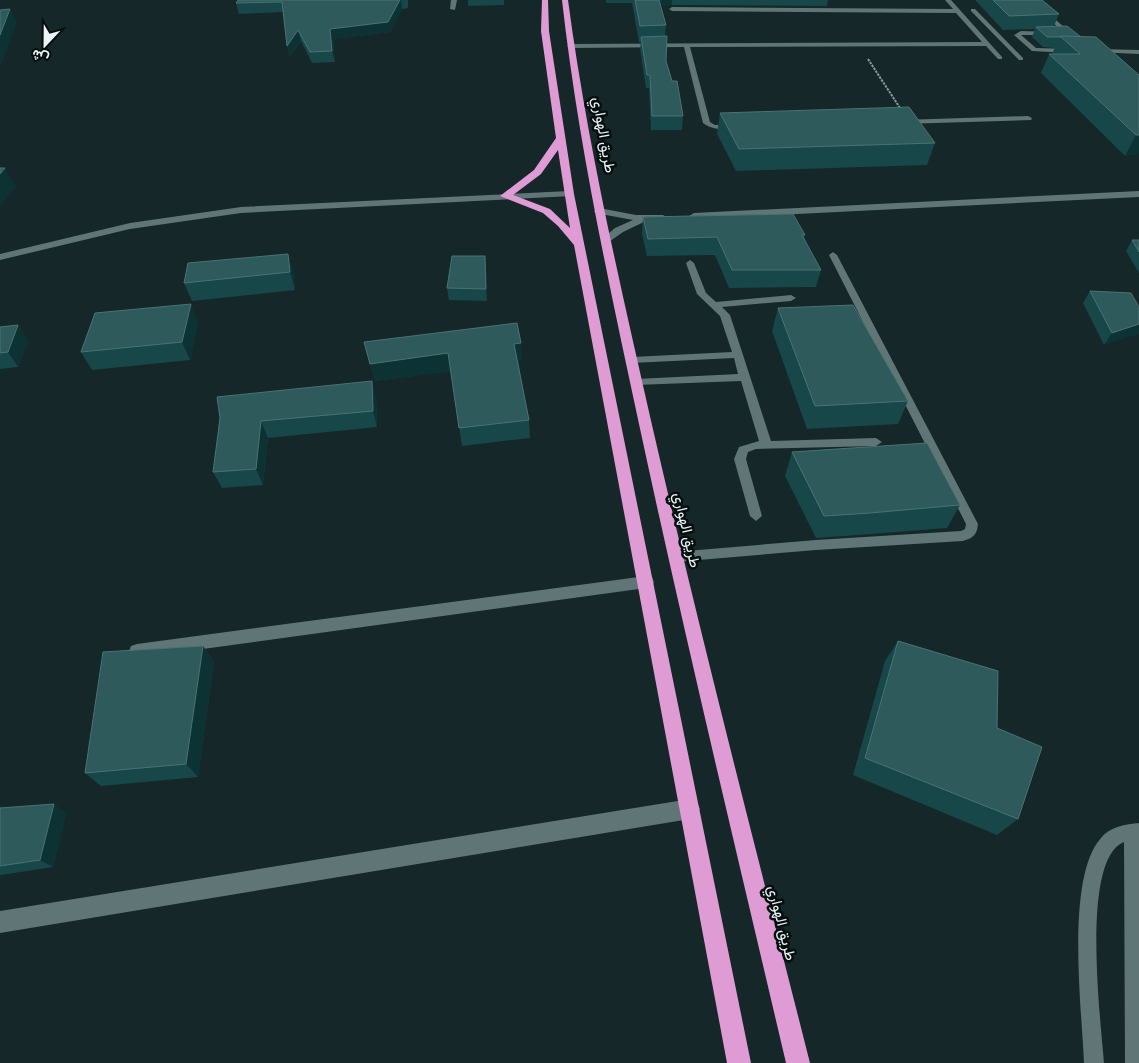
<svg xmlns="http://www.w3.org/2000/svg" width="1139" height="1063" viewBox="0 0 1139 1063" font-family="'Times New Roman',Vazirmatn,serif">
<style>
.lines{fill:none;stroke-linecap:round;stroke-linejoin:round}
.path{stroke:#8a9899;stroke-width:2;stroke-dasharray:2.5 1;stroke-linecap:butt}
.lane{fill:#607575;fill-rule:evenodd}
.street{fill:#607575;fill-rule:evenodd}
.secondary{fill:#607575;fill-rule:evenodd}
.highway{fill:#de9bd4;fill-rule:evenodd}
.wall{fill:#174749}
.shaded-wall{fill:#0d3234}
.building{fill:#2e5a5c;stroke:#4b7274}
.labels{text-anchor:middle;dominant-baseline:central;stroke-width:5;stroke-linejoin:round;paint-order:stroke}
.street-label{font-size:15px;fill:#ebf6f7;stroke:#070e0f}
</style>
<rect width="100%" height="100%" fill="#152728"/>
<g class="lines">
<!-- path -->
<path class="path" d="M868,59L900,108"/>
<!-- lane -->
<g class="lane">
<path d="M451,0H457L455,10L450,9Z"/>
<path d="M945,0H951L1002,57V59H998L986,46L690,47L710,122L715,125L738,124L739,126C729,132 712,130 703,123L684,47L570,48L567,46L570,44L982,42L956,13L672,11L669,9L672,7L953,9Z"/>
<path d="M1027,0H1033L1073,35V37H1069Z"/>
<path d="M971,9H975L1023,58V60H1019L971,11Z"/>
<path d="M1021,31L1051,32L1049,35H1021L1036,48L1069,49L1072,51L1069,53L1032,51L1014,35Z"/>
<path d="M1097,49L1139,50V54L1095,52Z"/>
<path d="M1028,116L1032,118L1031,120L902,124L898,122L902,120Z"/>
<path d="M833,252L837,255L978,524C977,535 973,538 963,541L816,550L675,562L670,561L669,557L670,553L675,552L816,540L961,531L965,529L966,524L829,255Z"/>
<path d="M690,260L694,263L706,293L716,302L791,295L796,298L791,301L722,307L730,315L771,441L876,438L882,442L876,446L756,449L748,452L746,459L762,516L756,521L750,516L734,459L739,447L759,441L741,381L636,385L631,382L636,379L738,374L734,358L632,363L627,360L632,357L732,352L720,316L697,294L686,263Z"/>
<path d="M1139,823V1063H1125L1124,842C1080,859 1101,1022 1104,1063H1084C1082,1010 1065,878 1101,838C1109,827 1126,824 1139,823Z"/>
</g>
<!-- street -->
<g class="street">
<path d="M1139,191V197L694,219L689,216L694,213Z"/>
<path d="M599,208L636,215H663L668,218L663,221H646L623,232L606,244L602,243V239L615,228L633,220L595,213L594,211Z"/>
<path d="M646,576L652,577L654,582L652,587L646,588L137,658L131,656L129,651L131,646L137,644Z"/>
<path d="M690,799L697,802L700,809L697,816L690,819L0,933V911Z"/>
</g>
<!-- secondary -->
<path class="secondary" d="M569,191L572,192V196L241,213L130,229L0,260V254L130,223L241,207Z"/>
<!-- highway -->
<g class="highway">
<path d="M542,0H548L549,31L574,194L751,1063H727L574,245L558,226L543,213L500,196L534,170L556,138L541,31ZM558,150L570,228L550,209L513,195L541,174Z"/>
<path d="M562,0H568C587,143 620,284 652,425C701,638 756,850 810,1063H786C736,850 685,638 639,424C609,284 578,143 562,0Z"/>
</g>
</g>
<!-- wall -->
<g class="wall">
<path d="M238,0H408V8L402,9L390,32L333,39L335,62L312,63L301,41L290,57L287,46L283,12L239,14L236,3Z"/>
<path d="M468,0H504V5L468,6Z"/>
<path d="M606,0H828L827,6L672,5L661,6L666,25L665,36L666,61L683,116L682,130H651L649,88H646L640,49L641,42H639L632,3H606Z"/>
<path d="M975,0H1042L1059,14L1054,26L1081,37L1139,75V154L1125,156L1041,73L1049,54H1052L1055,48L1043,47L1032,37L1035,29L1003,30Z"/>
<path d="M720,113L935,143L927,165L736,171L717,134Z"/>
<path d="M643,217L805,235L804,239L821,270L816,287L729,288L715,255L647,256L642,234Z"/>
<path d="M1132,240H1139V273L1126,251Z"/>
<path d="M288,254L293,272L295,290L192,301L184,283Z"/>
<path d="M485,256L487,301L449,300L447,288Z"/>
<path d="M1090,291L1139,307L1104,345L1083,303Z"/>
<path d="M778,308L908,401L898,424L807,429L772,331Z"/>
<path d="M198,322L190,360L92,370L81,352Z"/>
<path d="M18,325L28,341L18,367L0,369V327Z"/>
<path d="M364,342L522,361H518L529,420L530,438L462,446L451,371L375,381Z"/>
<path d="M376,397L377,427L268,438L263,485L222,488L213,472L220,418Z"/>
<path d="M792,452L960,505L947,528L859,535L816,538L785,476Z"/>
<path d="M898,641L997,728L1018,819L997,835L853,775L885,661Z"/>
<path d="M203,646L214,662L198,777L101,786L85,773Z"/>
<path d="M66,813L53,867L1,875H0V866Z"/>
</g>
<!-- shaded-wall -->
<g class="shaded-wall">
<path d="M400,0H401L402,9L390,32L333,39L335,62L332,51L330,29Z"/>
<path d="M656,0H672V5L655,7Z"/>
<path d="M10,9L17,22L0,68V35Z"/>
<path d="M298,30L301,41L290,57L287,46Z"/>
<path d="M1136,135H1139V154L1125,156Z"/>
<path d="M5,168L16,187L0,206V174Z"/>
<path d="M288,254L293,272L295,290L290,272Z"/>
<path d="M485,256L486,268L487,301L486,289Z"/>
<path d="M191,304L198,322L190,360L182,342Z"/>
<path d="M1139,324V334L1104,345L1112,333Z"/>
<path d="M18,325L28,341L18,367L8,352Z"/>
<path d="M521,343L522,361L515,362L514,344Z"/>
<path d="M448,353L451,371L375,381L370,364Z"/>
<path d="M372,381L376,397L377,427L373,411Z"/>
<path d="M261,421L268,438L263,485L256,469Z"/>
<path d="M203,646L214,662L198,777L186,764Z"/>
<path d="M54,804L66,813L53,867L40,860Z"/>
</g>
<!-- building -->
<g class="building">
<path d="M238,0H400L388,22L330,29L332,51L310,52L298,30L287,46L282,2L236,3Z"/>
<path d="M635,0H659L666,25L640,26Z"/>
<path d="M993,0H1042L1059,14L1009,16Z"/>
<path d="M10,9L0,35V10Z"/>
<path d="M1067,26L1081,37H1047L1036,27Z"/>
<path d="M667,36L666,61L672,81H677L683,116H652L650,75H647L641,37Z"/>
<path d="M1060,36L1096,37L1139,75V135H1136L1049,54H1080Z"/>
<path d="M909,107L935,143L739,149L720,113Z"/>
<path d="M0,168H5L0,174Z"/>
<path d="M793,214L805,235H802L821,270H732L717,237L648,239L643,217Z"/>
<path d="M1132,240H1139V252Z"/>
<path d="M288,254L290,272L184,283L188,263Z"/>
<path d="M452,256H485L486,289L447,288Z"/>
<path d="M1090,291L1131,293L1139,307V324L1112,333Z"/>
<path d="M191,304L182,342L81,352L95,313Z"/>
<path d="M853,305L908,401L815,406L778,308Z"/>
<path d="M517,323L521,343L514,344L529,420L459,428L448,353L370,364L364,342Z"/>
<path d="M18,325L8,352L0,353V327Z"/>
<path d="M372,381L373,411L261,421L256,469L213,472L220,418L217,397Z"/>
<path d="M927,443L960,505L870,513L824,516L792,452Z"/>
<path d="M898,641L998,671L997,728L1042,747L1018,819L865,758Z"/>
<path d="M203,646L186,764L85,773L103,652Z"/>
<path d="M54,804L40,860L0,866V808Z"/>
</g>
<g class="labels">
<!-- street labels -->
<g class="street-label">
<text transform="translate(604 135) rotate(80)">طريق الهواري</text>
<text transform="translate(687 530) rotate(77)">طريق الهواري</text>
<text transform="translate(782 923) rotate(76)">طريق الهواري</text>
</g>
</g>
<!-- north arrow -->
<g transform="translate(45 45) rotate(202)" stroke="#070e0f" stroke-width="4" paint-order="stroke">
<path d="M0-4L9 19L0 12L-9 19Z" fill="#ebf6f7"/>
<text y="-8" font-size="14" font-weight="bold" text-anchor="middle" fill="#ebf6f7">ش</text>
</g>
</svg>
